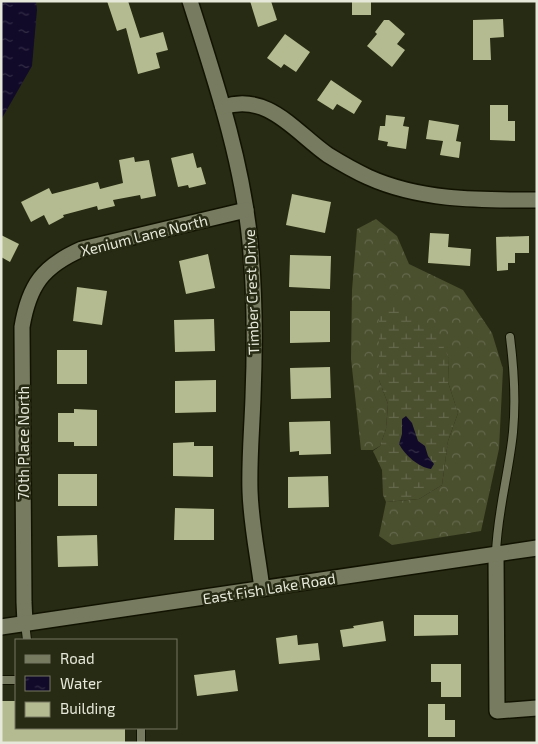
<svg xmlns="http://www.w3.org/2000/svg" width="538" height="744" viewBox="0 0 538 744" font-family="'Exo 2',sans-serif">
<style>
.forest{fill:url(#forest-crowns)}
.wetland{fill:url(#wetland-marsh)}
.water{fill:url(#water-ripples)}
.building{fill:#b4bb90}
.lines{fill:none;stroke-linecap:round;stroke-linejoin:round}
.service-casing{stroke:#111300;stroke-width:10}
.minor-casing{stroke:#111300;stroke-width:18}
.tertiary-casing{stroke:#111300;stroke-width:18}
.service{stroke:#777b60;stroke-width:8}
.minor{stroke:#777b60;stroke-width:15}
.tertiary{stroke:#777b60;stroke-width:15}
.labels{text-anchor:middle;dominant-baseline:central;stroke-width:5;stroke-linejoin:round;paint-order:stroke}
.street-label{font-size:15px;fill:#e6e9da;stroke:#282b13}
</style>
<defs>
<pattern id="forest-crowns" width="20" height="18" patternUnits="userSpaceOnUse" patternTransform="scale(1.25)"><rect width="20" height="18" fill="#4a4f2e"/><path d="M2 6a3 3 0 1 1 6 0M12 15a3 3 0 1 1 6 0" fill="none" stroke="#64684c"/></pattern>
<pattern id="wetland-marsh" width="20" height="14" patternUnits="userSpaceOnUse" patternTransform="scale(1.25)"><rect width="20" height="14" fill="#4a4f2e"/><path d="M1 5h8M5 5V1M11 12h8M15 12V8" fill="none" stroke="#64684c"/></pattern>
<pattern id="water-ripples" width="26" height="14" patternUnits="userSpaceOnUse" patternTransform="scale(1.25)"><rect width="26" height="14" fill="#120a29"/><path d="M2 4q2-2 4 0t4 0M15 11q2-2 4 0t4 0" fill="none" stroke="#342e47"/></pattern>
</defs>
<rect width="100%" height="100%" fill="#282b13"/>
<!-- forest -->
<path class="forest" d="M376,219L397,236L409,264L463,290L492,333L503,369L499,449L481,531L392,545L379,536L386,502L419,499L442,485L448,441L458,413L448,382L449,358L379,313V380L388,404L386,429L380,446L373,450H361L351,359L352,290L357,229Z"/>
<!-- wetland -->
<path class="wetland" d="M395,305L411,312L434,328L449,358L448,382L458,413L448,441L442,485L419,499L386,502L383,495L382,470L373,451L380,446L386,429L388,404L379,380V313Z"/>
<!-- water -->
<g class="water">
<path d="M1,1H36L37,10L32,66L1,120Z"/>
<path d="M406,416L412,423L418,441L425,446L428,456L434,464L431,469C418,467 405,455 399,444L402,434V419Z"/>
</g>
<!-- building -->
<g class="building">
<path d="M107,1H128L140,38L163,32L168,50L156,53L160,68L138,74L126,28L117,31Z"/>
<path d="M250,1H271L277,20L258,27Z"/>
<rect x="352" y="1" width="19" height="14"/>
<path d="M503,19L504,37L490,38L491,60H473V20Z"/>
<path d="M384,20H389L405,34L397,44L405,50L392,67L367,46L377,34L375,32Z"/>
<path d="M285,34L310,52L296,72L284,64L281,68L267,58Z"/>
<path d="M331,80L362,101L354,114L337,104L333,110L317,100Z"/>
<path d="M490,105H508V121H515V141L490,140Z"/>
<path d="M386,115L405,117L403,126L409,127L406,149L387,146L388,142L378,140L380,126H385Z"/>
<path d="M429,120L459,125L456,141L461,142L459,158L440,155L443,141L426,139Z"/>
<path d="M193,153L197,168L201,167L206,184L189,188L188,185L178,187L171,158Z"/>
<path d="M134,157L135,162L149,160L156,196L141,199L140,195L113,200L115,206L98,210L97,206L63,215L64,217L49,225L44,215L31,222L21,202L49,188L52,194L98,182L100,189L123,183L119,160Z"/>
<path d="M292,194L331,202L325,233L286,225Z"/>
<path d="M430,233L449,234L448,247L471,249L470,266L428,263Z"/>
<path d="M1,235L19,244L10,262L1,257Z"/>
<path d="M529,236V253H515V263H508V270L497,271L496,237Z"/>
<path d="M208,254L215,288L186,294L179,261Z"/>
<path d="M290,255L331,256L330,289L289,287Z"/>
<path d="M77,287L107,291L102,325L73,321Z"/>
<path d="M290,311H330V342L290,343Z"/>
<path d="M214,319L215,351L175,352L174,320Z"/>
<rect x="57" y="350" width="30" height="34"/>
<path d="M330,367L331,398L291,399L290,368Z"/>
<path d="M216,380V412L175,413V381Z"/>
<path d="M74,409L97,410V446H74V442H58V413H74Z"/>
<path d="M330,421L331,454L299,455V451L290,452L289,422Z"/>
<path d="M194,442V446H213V477L173,476V443Z"/>
<rect x="58" y="474" width="39" height="32"/>
<path d="M328,476L329,507L288,508V477Z"/>
<path d="M175,508L214,509V540H174Z"/>
<path d="M97,535L98,566L58,567L57,536Z"/>
<path d="M414,615H458V635L414,636Z"/>
<path d="M383,621L386,641L343,647L340,630L354,628L353,626Z"/>
<path d="M297,635L298,645L318,643L320,660L279,664L276,638Z"/>
<path d="M431,664H461V697H441V682H431Z"/>
<path d="M235,670L238,691L197,696L194,675Z"/>
<path d="M1,701H16V728H125V743H1Z"/>
<path d="M428,704H445V720H455V737H428Z"/>
</g>
<g class="lines">
<defs>
<g id="service">
<path d="M496,554C497,513 509,473 513,432C516,400 514,369 510,337"/>
<path d="M25,623L27,640"/>
<path d="M1,680H16"/>
<path d="M141,743V728"/>
</g>
<g id="minor">
<path d="M190,1C215,80 242,159 250,242C255,293 255,346 253,397C252,428 249,460 250,491C251,524 258,556 262,589"/>
<path d="M223,107C268,92 295,132 328,155C341,163 355,171 368,177C421,201 480,200 537,200"/>
<path d="M496,554L497,711L537,708"/>
<path d="M25,623L24,602L22,327C29,285 43,266 82,249L246,210"/>
</g>
<path id="tertiary" d="M1,627L537,548"/>
</defs>
<!-- service casing -->
<use href="#service" class="service-casing"/>
<!-- minor casing -->
<use href="#minor" class="minor-casing"/>
<!-- tertiary casing -->
<use href="#tertiary" class="tertiary-casing"/>
<!-- service -->
<use href="#service" class="service"/>
<!-- minor -->
<use href="#minor" class="minor"/>
<!-- tertiary -->
<use href="#tertiary" class="tertiary"/>
</g>
<g class="labels">
<!-- street labels -->
<g class="street-label">
<text transform="translate(144 235) rotate(-14)">Xenium Lane North</text>
<text transform="translate(251 292) rotate(-92)">Timber Crest Drive</text>
<text transform="translate(23 443) rotate(-90)">70th Place North</text>
<text transform="translate(269 588) rotate(-9)">East Fish Lake Road</text>
</g>
</g>
<!-- border -->
<rect width="538" height="744" fill="none" stroke="#e6e9da" stroke-width="5"/>
<!-- legend -->
<rect x="15" y="639" width="162" height="90" fill="#282b13" stroke="#747763"/>
<rect x="25" y="655" width="25" height="8" fill="#777b60" stroke="#747763"/>
<text x="60" y="664" font-size="15" fill="#e6e9da">Road</text>
<rect x="25" y="676" width="25" height="15" fill="url(#water-ripples)" stroke="#747763"/>
<text x="60" y="689" font-size="15" fill="#e6e9da">Water</text>
<rect x="25" y="702" width="25" height="15" fill="#b4bb90" stroke="#747763"/>
<text x="60" y="714" font-size="15" fill="#e6e9da">Building</text>
</svg>
